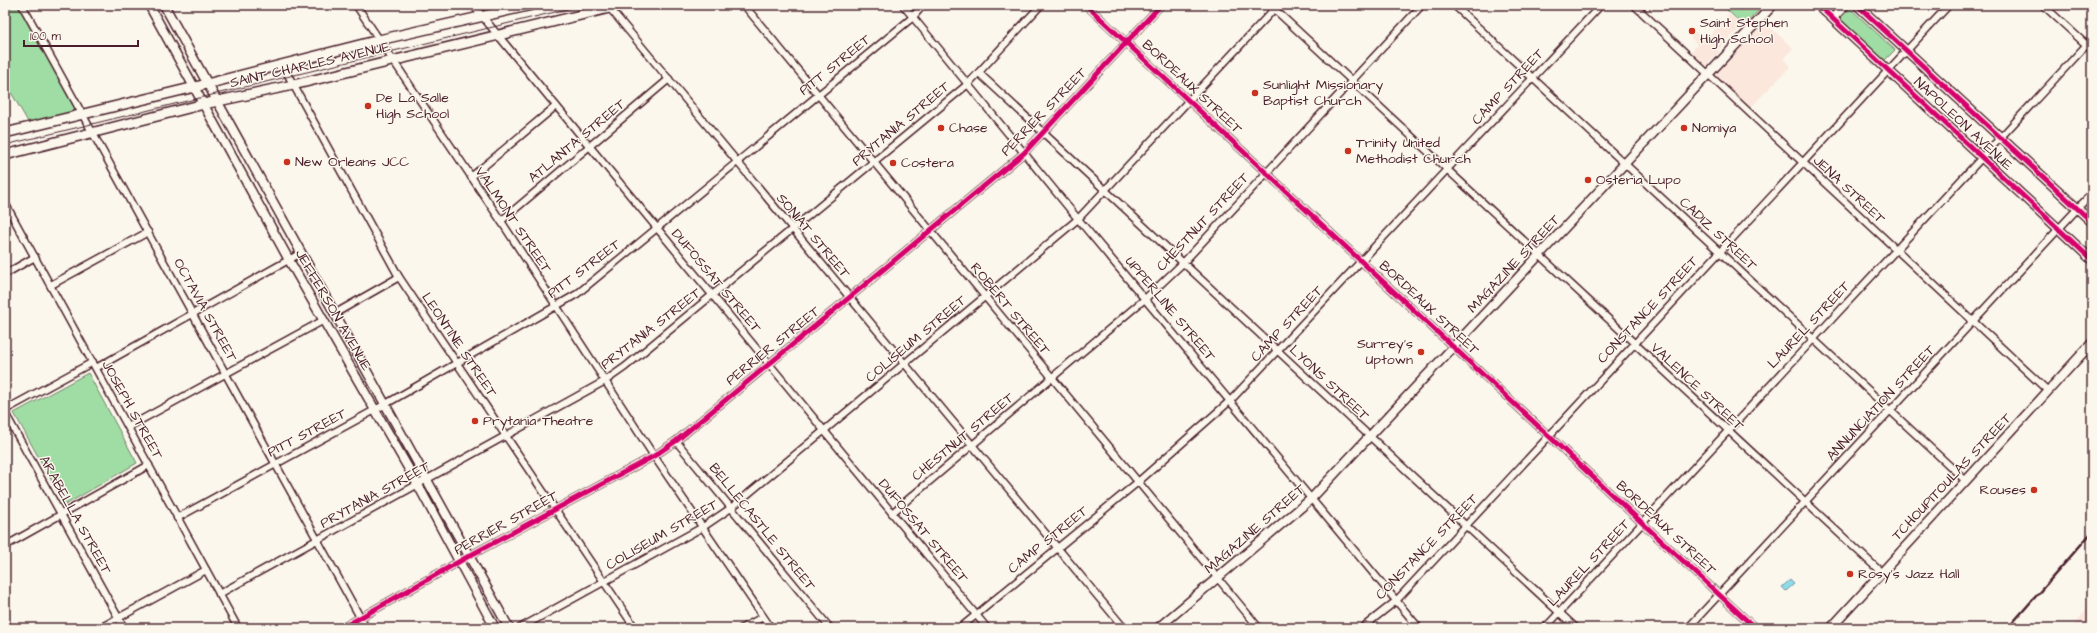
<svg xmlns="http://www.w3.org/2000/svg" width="2097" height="633" viewBox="0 0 2097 633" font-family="'Architects Daughter',sans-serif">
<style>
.built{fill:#fbe7dc}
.green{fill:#a0dda4;stroke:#757e68}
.water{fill:#8ddcea;stroke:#72909e}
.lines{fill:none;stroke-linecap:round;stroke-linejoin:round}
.minor-casing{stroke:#4a1f2b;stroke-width:9}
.tertiary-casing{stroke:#4a1f2b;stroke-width:11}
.secondary-casing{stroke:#4a1f2b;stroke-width:12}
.minor{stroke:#fbf7ec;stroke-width:6}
.tertiary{stroke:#fbf7ec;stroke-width:8}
.secondary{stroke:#fbf7ec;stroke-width:9}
.tram{stroke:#4a1f2b;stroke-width:1}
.rail{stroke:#4a1f2b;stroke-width:2.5}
.cycleway-casing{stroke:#fbf7ec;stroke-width:8}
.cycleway{stroke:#d6006c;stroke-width:5}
.poi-dot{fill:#c8321e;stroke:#fbf7ec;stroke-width:1.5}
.labels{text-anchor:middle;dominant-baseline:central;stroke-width:3;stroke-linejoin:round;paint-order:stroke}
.poi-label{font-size:14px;fill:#4a1f2b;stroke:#fbf7ec;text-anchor:start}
.street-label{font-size:14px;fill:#4a1f2b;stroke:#fbf7ec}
</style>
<rect width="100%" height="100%" fill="#fbf7ec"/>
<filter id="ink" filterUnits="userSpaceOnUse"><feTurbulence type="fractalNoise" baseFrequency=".025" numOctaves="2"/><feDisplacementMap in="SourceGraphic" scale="8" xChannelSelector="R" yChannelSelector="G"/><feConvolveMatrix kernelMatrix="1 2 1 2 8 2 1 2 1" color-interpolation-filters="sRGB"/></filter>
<g filter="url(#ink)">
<!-- built -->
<g class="built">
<path d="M1729,14L1742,26L1718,50L1720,52L1707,65H1702L1690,53L1697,45L1690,36L1696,32L1705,40Z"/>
<path d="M1764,22L1793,48L1783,59L1791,66L1750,108L1720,80L1716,74Z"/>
<path d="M2092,600V628H2073L2075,625Z"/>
</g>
<!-- green -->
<g class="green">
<path d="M5,5H22L82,114L31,127L5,82Z"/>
<path d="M1722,5H1764L1744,26Z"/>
<path d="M1849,10H1852L1895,50L1884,61L1841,20V17Z"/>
<path d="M88,373L137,463L65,505L14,413Z"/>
</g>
<!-- water -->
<path class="water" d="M1790,580L1794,584L1786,591L1782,587Z"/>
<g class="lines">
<defs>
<g id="minor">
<path d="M22,5L366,628"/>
<path d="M356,5L501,221L654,456L771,628"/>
<path d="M473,5L987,628"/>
<path d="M744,5L1259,628"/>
<path d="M903,5L1078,219L1419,628"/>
<path d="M1086,5L1755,628"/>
<path d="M1270,5L1882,573"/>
<path d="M1454,5L1966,481"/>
<path d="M1634,5L2048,391"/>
<path d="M2043,5L2092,50"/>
<path d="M608,6L1124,628"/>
<path d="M282,64L399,277L635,628"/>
<path d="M979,73L1576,628"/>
<path d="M471,177L556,106"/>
<path d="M5,203L238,628"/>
<path d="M501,221L669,79"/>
<path d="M5,274L35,257"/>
<path d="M51,285L148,232"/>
<path d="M334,314L399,277"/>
<path d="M96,368L301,253"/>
<path d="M5,410L93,362"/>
<path d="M5,413L124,628"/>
<path d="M128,427L324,320"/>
<path d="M676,441L830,628"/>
<path d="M892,513L1146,298L1183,263L1422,5"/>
<path d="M177,518L384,405L577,294L913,17L923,5"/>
<path d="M5,546L149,465"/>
<path d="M219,594L605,381L625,367L968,84L1041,5"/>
<path d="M100,628L206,570"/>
<path d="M342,628L469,556L654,456L676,441L1024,153L1161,5"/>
<path d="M520,628L703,527L731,508L1078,219L1278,5"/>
<path d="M742,628L763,617"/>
<path d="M960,628L1138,482L1231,400L1601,5"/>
<path d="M1362,628L1396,601L1949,5"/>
<path d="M1545,628L2092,39"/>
<path d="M1688,628L2092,193"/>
</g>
<g id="tertiary">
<path d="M149,5L289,260L418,485L495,628"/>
<path d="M164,5L509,628"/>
<path d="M1818,5L2092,260"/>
<path d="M1857,5L2092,222"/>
<path d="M1833,18L1845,5"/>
<path d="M1158,628L1311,499L1773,5"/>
<path d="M1831,628L2092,343"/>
</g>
<g id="secondary">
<path d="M5,133L195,87L379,40L532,5"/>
<path d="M5,155L204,104L293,85L622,5"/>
</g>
</defs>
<!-- minor casing -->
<use href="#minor" class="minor-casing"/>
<!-- tertiary casing -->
<use href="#tertiary" class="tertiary-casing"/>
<!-- secondary casing -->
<use href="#secondary" class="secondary-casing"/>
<!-- minor -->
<use href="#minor" class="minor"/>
<!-- tertiary -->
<use href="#tertiary" class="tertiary"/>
<!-- secondary -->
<use href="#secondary" class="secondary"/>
<!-- tram -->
<path class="tram" d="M5,145L584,5"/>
<!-- rail -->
<path class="rail" d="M2008,628L2092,532"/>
<defs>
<g id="cycleway">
<path d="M1086,5L1755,628"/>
<path d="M1818,5L2092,260"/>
<path d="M1857,5L2092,222"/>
<path d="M342,628L469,556L654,456L676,441L1024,153L1161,5"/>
</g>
</defs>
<!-- cycleway casing -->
<use href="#cycleway" class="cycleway-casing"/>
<!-- cycleway -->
<use href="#cycleway" class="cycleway"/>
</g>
</g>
<!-- markers -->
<g class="poi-dot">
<circle cx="1692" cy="31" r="4"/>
<circle cx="1255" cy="93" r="4"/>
<circle cx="368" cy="106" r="4"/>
<circle cx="941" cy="128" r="4"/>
<circle cx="1684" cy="128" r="4"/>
<circle cx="1348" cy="151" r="4"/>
<circle cx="287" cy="162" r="4"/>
<circle cx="893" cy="163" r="4"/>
<circle cx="1588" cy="180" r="4"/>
<circle cx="1421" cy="352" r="4"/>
<circle cx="475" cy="421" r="4"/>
<circle cx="2034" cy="490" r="4"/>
<circle cx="1850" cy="574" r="4"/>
</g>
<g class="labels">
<!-- poi labels -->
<g class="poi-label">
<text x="1700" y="23">Saint Stephen<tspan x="1700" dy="16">High School</tspan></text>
<text x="1263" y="85">Sunlight Missionary<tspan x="1263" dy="16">Baptist Church</tspan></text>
<text x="376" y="98">De La Salle<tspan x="376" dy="16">High School</tspan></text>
<text x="949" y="128">Chase</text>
<text x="1692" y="128">Nomiya</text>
<text x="1356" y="143">Trinity United<tspan x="1356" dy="16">Methodist Church</tspan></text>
<text x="295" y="162">New Orleans JCC</text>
<text x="901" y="163">Costera</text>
<text x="1596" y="180">Osteria Lupo</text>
<text x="1413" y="344" text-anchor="end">Surrey's<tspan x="1413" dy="16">Uptown</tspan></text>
<text x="483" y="421">Prytania Theatre</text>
<text x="2026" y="490" text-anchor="end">Rouses</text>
<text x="1858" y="574">Rosy's Jazz Hall</text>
</g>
<!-- street labels -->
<g class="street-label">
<text transform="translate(310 65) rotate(-13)">SAINT CHARLES AVENUE</text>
<text transform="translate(835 65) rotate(-39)">PITT STREET</text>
<text transform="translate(1192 87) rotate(43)">BORDEAUX STREET</text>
<text transform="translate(1508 87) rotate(-47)">CAMP STREET</text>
<text transform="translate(1044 112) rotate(-46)">PERRIER STREET</text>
<text transform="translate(901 124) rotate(-40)">PRYTANIA STREET</text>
<text transform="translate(1963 124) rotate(43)">NAPOLEON AVENUE</text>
<text transform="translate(577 141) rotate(-40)">ATLANTA STREET</text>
<text transform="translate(1849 190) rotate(43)">JENA STREET</text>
<text transform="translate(513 220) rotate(56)">VALMONT STREET</text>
<text transform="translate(1203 222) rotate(-47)">CHESTNUT STREET</text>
<text transform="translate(1718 234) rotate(43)">CADIZ STREET</text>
<text transform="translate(813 236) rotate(50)">SONIAT STREET</text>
<text transform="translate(1514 264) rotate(-47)">MAGAZINE STREET</text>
<text transform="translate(584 269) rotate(-37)">PITT STREET</text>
<text transform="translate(716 281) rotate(50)">DUFOSSAT STREET</text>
<text transform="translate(1429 308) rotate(43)">BORDEAUX STREET</text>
<text transform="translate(1010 309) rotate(50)">ROBERT STREET</text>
<text transform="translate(1170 309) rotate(50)">UPPERLINE STREET</text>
<text transform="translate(205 310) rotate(61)">OCTAVIA STREET</text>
<text transform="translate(333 310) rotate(60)">JEFFERSON AVENUE</text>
<text transform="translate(1648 310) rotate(-47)">CONSTANCE STREET</text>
<text transform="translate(1287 324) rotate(-47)">CAMP STREET</text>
<text transform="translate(1809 325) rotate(-47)">LAUREL STREET</text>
<text transform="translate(651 329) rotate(-38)">PRYTANIA STREET</text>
<text transform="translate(916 339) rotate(-40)">COLISEUM STREET</text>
<text transform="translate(459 345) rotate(56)">LEONTINE STREET</text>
<text transform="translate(773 346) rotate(-39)">PERRIER STREET</text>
<text transform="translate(1329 383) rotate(43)">LYONS STREET</text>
<text transform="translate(1697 387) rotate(43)">VALENCE STREET</text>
<text transform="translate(1881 403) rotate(-47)">ANNUNCIATION STREET</text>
<text transform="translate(132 410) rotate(61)">JOSEPH STREET</text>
<text transform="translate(307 433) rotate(-28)">PITT STREET</text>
<text transform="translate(963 437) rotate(-40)">CHESTNUT STREET</text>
<text transform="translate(1952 477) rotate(-47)">TCHOUPITOULAS STREET</text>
<text transform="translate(375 495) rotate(-29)">PRYTANIA STREET</text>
<text transform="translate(75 515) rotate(61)">ARABELLA STREET</text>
<text transform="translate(506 523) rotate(-29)">PERRIER STREET</text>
<text transform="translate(762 527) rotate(51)">BELLECASTLE STREET</text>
<text transform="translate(1666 528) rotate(43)">BORDEAUX STREET</text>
<text transform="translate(1255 529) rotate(-41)">MAGAZINE STREET</text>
<text transform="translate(923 531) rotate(50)">DUFOSSAT STREET</text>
<text transform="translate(662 535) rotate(-30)">COLISEUM STREET</text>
<text transform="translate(1048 540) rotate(-39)">CAMP STREET</text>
<text transform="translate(1427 547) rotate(-46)">CONSTANCE STREET</text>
<text transform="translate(1589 563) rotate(-47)">LAUREL STREET</text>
</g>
</g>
<!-- margin -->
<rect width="2097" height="633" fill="none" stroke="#fbf7ec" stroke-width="20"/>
<rect x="10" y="10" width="2077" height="613" fill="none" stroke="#4a1f2b" stroke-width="1.5" filter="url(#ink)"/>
<!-- scale -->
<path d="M24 40v6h114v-6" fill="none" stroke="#4a1f2b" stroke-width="2"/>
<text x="30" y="40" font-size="12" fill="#4a1f2b" stroke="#fbf7ec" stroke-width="3" paint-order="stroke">100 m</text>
</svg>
